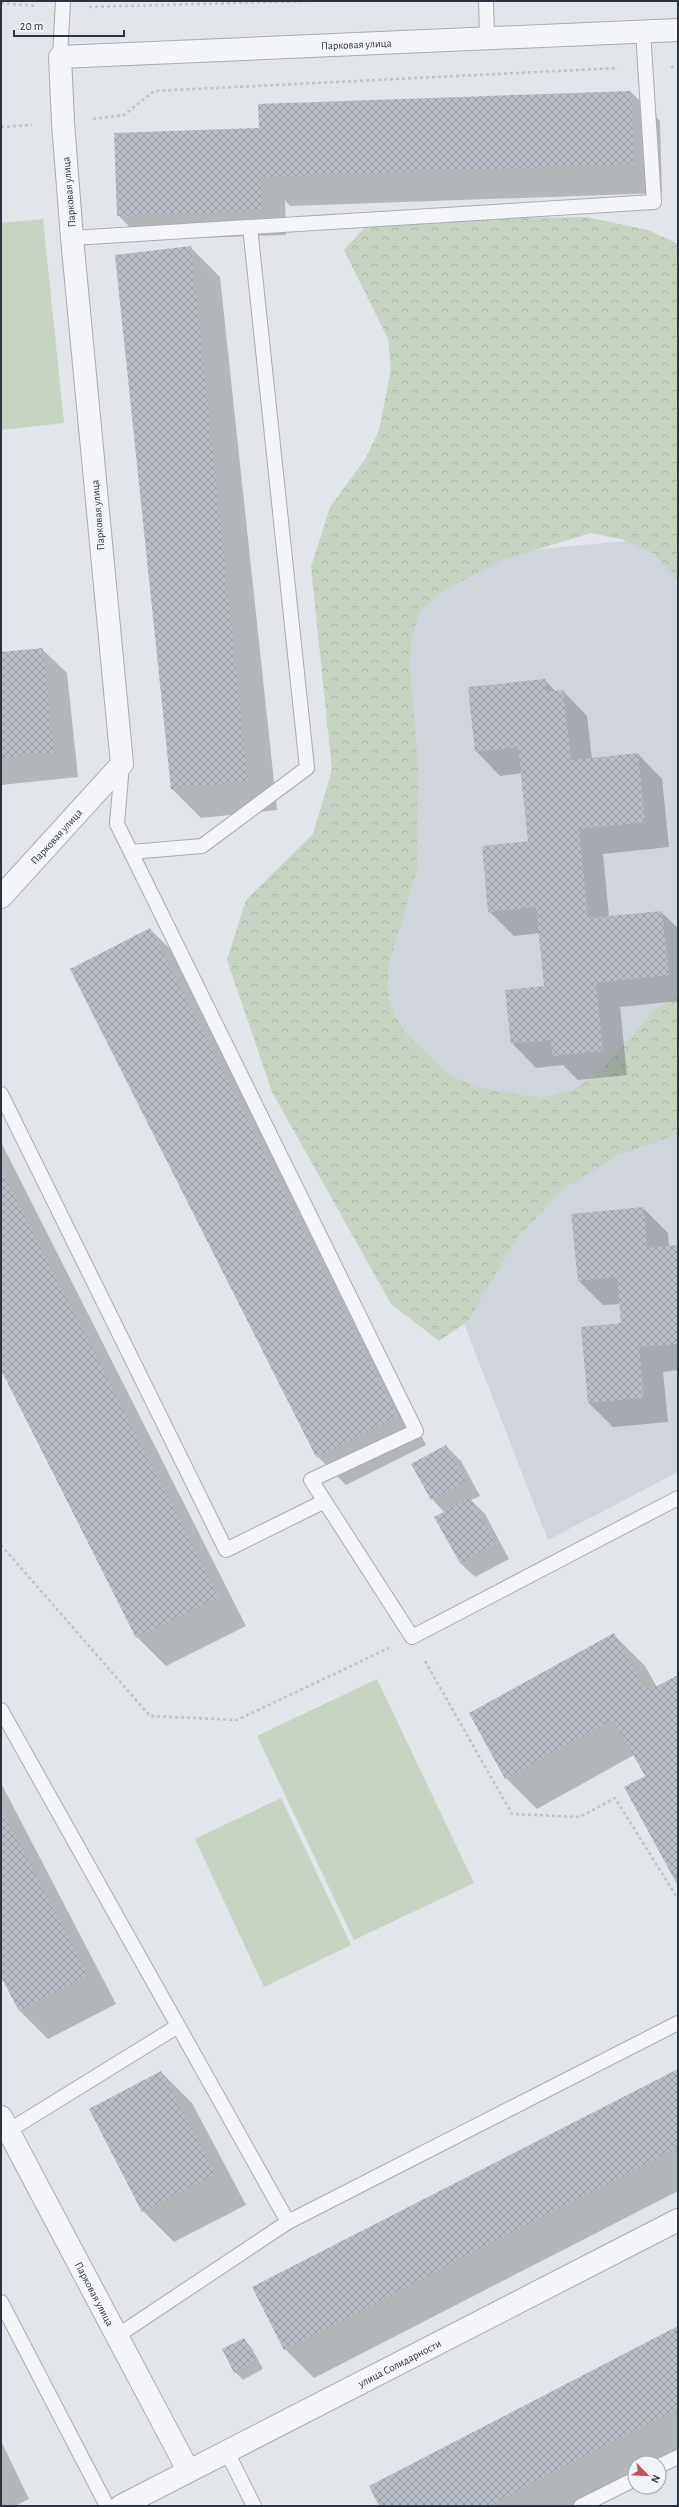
<svg xmlns="http://www.w3.org/2000/svg" width="679" height="2507" viewBox="0 0 679 2507" font-family="'Alegreya Sans',sans-serif">
<style>
.built{fill:#d0d4db}
.forest{fill:url(#forest-crowns)}
.pitch{fill:#c7d3c3}
.shadow{fill:#0003}
.building{fill:url(#building-cross-hatch)}
.lines{fill:none;stroke-linecap:round;stroke-linejoin:round}
.lane-casing{stroke:#a7acb3;stroke-width:16}
.street-casing{stroke:#a7acb3;stroke-width:24}
.path{stroke:#c0c3c8;stroke-width:2.5;stroke-dasharray:3 3;stroke-linecap:butt}
.lane{stroke:#f4f5f8;stroke-width:14}
.street{stroke:#f4f5f8;stroke-width:22}
.labels{text-anchor:middle;dominant-baseline:central;stroke-width:3.5;stroke-linejoin:round;paint-order:stroke}
.street-label{font-size:11px;fill:#2b3340;stroke:#f1f4f7}
</style>
<defs>
<pattern id="forest-crowns" width="20" height="18" patternUnits="userSpaceOnUse"><rect width="20" height="18" fill="#c7d3c3"/><path d="M2 6a3 3 0 1 1 6 0M12 15a3 3 0 1 1 6 0" fill="none" stroke="#abb6a9"/></pattern>
<pattern id="building-cross-hatch" width="8" height="8" patternUnits="userSpaceOnUse"><rect width="8" height="8" fill="#b9bec6"/><path d="M0 0l8 8M0 8l8-8" fill="none" stroke="#979ba2"/></pattern>
</defs>
<rect width="100%" height="100%" fill="#e2e5e9"/>
<!-- built -->
<path class="built" d="M678,536V1472L548,1540L390,1133L323,570Z"/>
<!-- forest -->
<path class="forest" d="M586,217L648,230L678,244V582L655,554L624,540L591,533L502,560L445,590L421,610L411,638L410,670L418,765L417,870L388,967L389,1001L403,1031L448,1074L478,1088L541,1098L571,1091L597,1075L656,1009L678,994V1134L618,1155L563,1189L518,1237L467,1322L439,1341L391,1304L272,1092L227,960L246,900L313,834L332,770L311,567L330,507L366,458L379,430L391,369L388,339L344,250L364,228L395,220Z"/>
<!-- pitch -->
<g class="pitch">
<path d="M43,219L64,423L1,430V223Z"/>
<path d="M377,1679L474,1883L354,1940L257,1736Z"/>
<path d="M281,1798L351,1945L264,1987L195,1839Z"/>
</g>
<!-- shadow -->
<g class="shadow">
<path d="M631,92L660,121L662,193L290,206L285,200L286,235L142,240L118,215L260,129Z"/>
<path d="M191,248L220,277L277,810L201,818L172,789Z"/>
<path d="M42,649L67,673L78,777L1,785V653Z"/>
<path d="M545,680L556,692L563,691L587,716L592,759L638,754L662,779L669,847L603,854L609,917L661,912L678,928V1001L620,1007L627,1075L578,1080L563,1065L536,1068L512,1043L545,987L540,933L514,936L489,911L529,842L522,773L500,776L476,751Z"/>
<path d="M150,929L179,958L426,1445L346,1485L317,1456Z"/>
<path d="M1,1142L246,1626L166,1666L137,1637L1,1368Z"/>
<path d="M643,1208L668,1233L669,1247L678,1246V1370L663,1372L668,1422L613,1427L589,1403L622,1324L620,1304L603,1305L579,1281Z"/>
<path d="M446,1446L461,1461L480,1496L471,1500L485,1514L509,1559L475,1577L460,1563L445,1513L432,1499Z"/>
<path d="M614,1635L645,1666L657,1687L678,1676V1884L646,1777L634,1755L537,1809L506,1778Z"/>
<path d="M1,1783L116,2004L48,2039L19,2010L1,1975Z"/>
<path d="M678,2070V2191L314,2378L285,2349Z"/>
<path d="M161,2072L192,2103L246,2205L174,2242L143,2211Z"/>
<path d="M678,2328V2452L656,2463H635V2474L572,2506H380Z"/>
<path d="M244,2339L251,2347L263,2369L243,2380L235,2372Z"/>
<path d="M1,2441L29,2499L15,2506H1Z"/>
</g>
<!-- building -->
<g class="building">
<path d="M631,91L634,164L260,177L262,211L117,216L114,133L259,128L258,104Z"/>
<path d="M191,246L248,781L171,789L115,255Z"/>
<path d="M43,648L54,753L1,758V652Z"/>
<path d="M545,679L546,692L563,690L571,760L638,753L645,822L579,829L588,918L662,911L669,975L596,983L603,1051L552,1056L551,1040L511,1044L505,990L544,986L536,907L488,912L482,846L528,841L518,747L475,752L468,687Z"/>
<path d="M150,928L397,1416L316,1457L70,969Z"/>
<path d="M1,1169L218,1597L136,1638L1,1370Z"/>
<path d="M644,1207L647,1248L678,1245V1344L639,1347L644,1398L588,1403L581,1327L621,1323L617,1277L578,1281L571,1214Z"/>
<path d="M446,1445L466,1481L431,1500L411,1464Z"/>
<path d="M470,1498L495,1544L460,1563L434,1517Z"/>
<path d="M614,1633L646,1692L678,1675V1886L624,1787L645,1776L613,1719L505,1779L469,1713Z"/>
<path d="M1,1808L87,1975L19,2011L1,1977Z"/>
<path d="M678,2069V2147L284,2350L252,2287Z"/>
<path d="M161,2071L215,2174L142,2212L89,2109Z"/>
<path d="M678,2326V2408L488,2506H379L369,2486Z"/>
<path d="M244,2338L256,2361L234,2373L222,2349Z"/>
</g>
<g class="lines">
<defs>
<g id="lane">
<path d="M486,1L487,37"/>
<path d="M60,57L63,1"/>
<path d="M72,238L654,202L643,32"/>
<path d="M122,764L117,824L416,1431L311,1480L412,1637L678,1498"/>
<path d="M131,852L202,846L307,768L250,227"/>
<path d="M1,1094L226,1550L323,1502"/>
<path d="M1,1710L288,2222L117,2336"/>
<path d="M8,2131L178,2026"/>
<path d="M288,2222L678,2023"/>
<path d="M1,2302L107,2506"/>
<path d="M226,2450L254,2506"/>
<path d="M659,2466L678,2457"/>
<path d="M581,2506L635,2479"/>
</g>
<g id="street">
<path id="s1" d="M1,897L122,764L72,238L63,123L60,57L678,30"/>
<path id="s2" d="M1,2117L188,2470"/>
<path id="s3" d="M121,2506L678,2220"/>
</g>
</defs>
<!-- lane casing -->
<use href="#lane" class="lane-casing"/>
<!-- street casing -->
<use href="#street" class="street-casing"/>
<!-- path -->
<g class="path">
<path d="M1,3L36,6"/>
<path d="M89,7L310,1"/>
<path d="M671,67H678"/>
<path d="M93,119L124,115L154,91L618,68"/>
<path d="M1,127L32,125"/>
<path d="M1,1545L150,1716L237,1720L389,1648"/>
<path d="M425,1661L512,1814L580,1817L615,1798L678,1899"/>
</g>
<!-- lane -->
<use href="#lane" class="lane"/>
<!-- street -->
<use href="#street" class="street"/>
</g>
<g class="labels">
<!-- street labels -->
<g class="street-label">
<text stroke="none"><textPath href="#s1" startOffset="1186">Парковая улица</textPath></text>
<text transform="translate(69 192) rotate(-95)">Парковая улица</text>
<text transform="translate(98 515) rotate(-95)">Парковая улица</text>
<text stroke="none"><textPath href="#s1" startOffset="82">Парковая улица</textPath></text>
<text stroke="none"><textPath href="#s2" startOffset="200">Парковая улица</textPath></text>
<text stroke="none"><textPath href="#s3" startOffset="313">улица Солидарности</textPath></text>
</g>
</g>
<!-- border -->
<rect width="679" height="2507" fill="none" stroke="#2b3340" stroke-width="4"/>
<!-- north arrow -->
<g transform="translate(647 2475) rotate(114)"><circle r="19" fill="#f1f4f7" stroke="#a2a7ae"/>
<path d="M0-3L7 15L0 10L-7 15Z" fill="#c64f63"/>
<text y="-6" font-size="11" font-weight="bold" text-anchor="middle" fill="#2b3340">N</text>
</g>
<!-- scale -->
<path d="M14 30v6h110v-6" fill="none" stroke="#2b3340" stroke-width="2"/>
<text x="20" y="30" font-size="12" fill="#2b3340" stroke="#f1f4f7" stroke-width="3" paint-order="stroke">20 m</text>
</svg>
